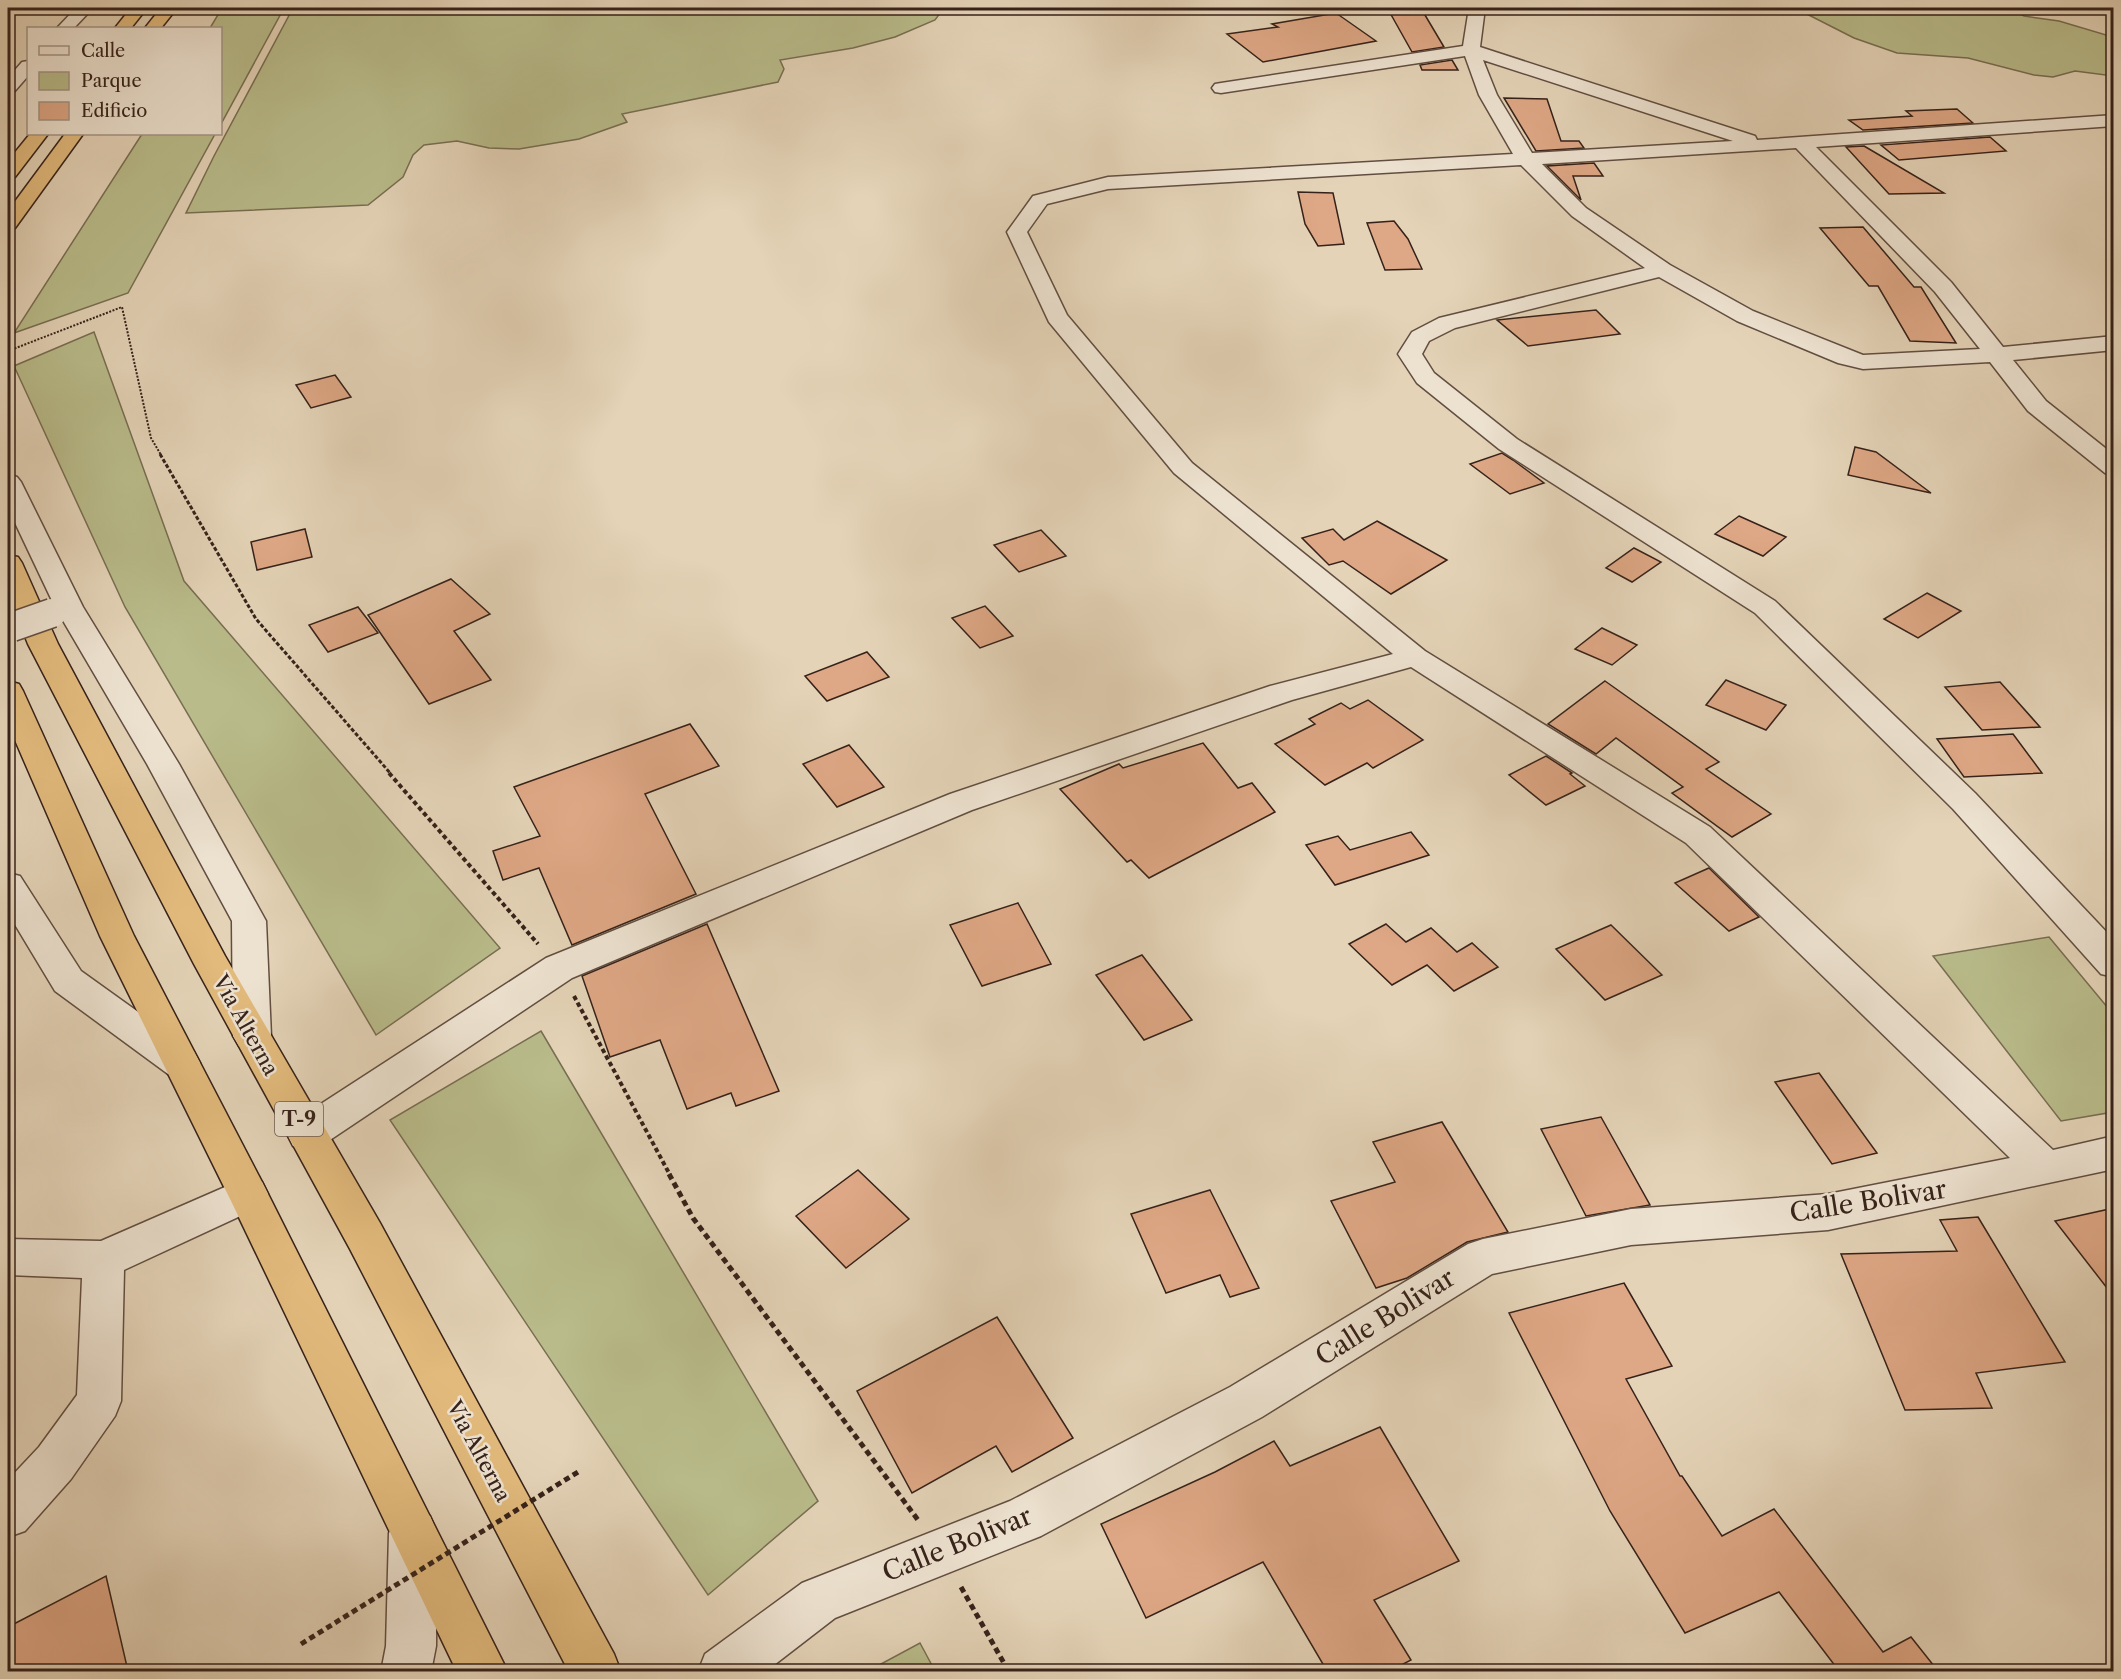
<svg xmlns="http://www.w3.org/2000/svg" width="2121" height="1679" viewBox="0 0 2121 1679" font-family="'Libre Caslon Text',serif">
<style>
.green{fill:#b9bb8a;stroke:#786e52;stroke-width:1.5}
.building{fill:#dea785;stroke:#36221a;stroke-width:1.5}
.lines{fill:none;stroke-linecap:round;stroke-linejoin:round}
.minor-casing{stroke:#624e41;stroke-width:3}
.highway-casing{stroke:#36221a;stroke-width:3}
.path-far3{stroke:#36221a;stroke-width:2;stroke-dasharray:2 1.5;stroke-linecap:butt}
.path-far2{stroke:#36221a;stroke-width:3;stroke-dasharray:4 2;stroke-linecap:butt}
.path-far1{stroke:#36221a;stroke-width:4;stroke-dasharray:4.5 3;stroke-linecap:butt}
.path{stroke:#36221a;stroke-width:5;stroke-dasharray:6 4;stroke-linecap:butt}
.minor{fill:#ede2d0;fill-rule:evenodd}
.highway{fill:#e2ba7c;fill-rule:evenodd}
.minor-bridge-casing{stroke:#624e41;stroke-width:31;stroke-linecap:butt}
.path-bridge{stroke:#36221a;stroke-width:5;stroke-dasharray:6 4;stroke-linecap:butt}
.minor-bridge{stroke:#ede2d0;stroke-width:28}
.labels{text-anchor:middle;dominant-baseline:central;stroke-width:5;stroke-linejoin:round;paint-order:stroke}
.shield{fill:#ede2d0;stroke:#6d5c51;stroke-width:1.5}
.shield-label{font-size:20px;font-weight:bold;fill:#36221a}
.street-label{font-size:21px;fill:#36221a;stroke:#ede2d0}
.near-street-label{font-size:26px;fill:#36221a;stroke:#ede2d0}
</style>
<rect width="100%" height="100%" fill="#e4d3b7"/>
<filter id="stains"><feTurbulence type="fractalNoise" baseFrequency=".00333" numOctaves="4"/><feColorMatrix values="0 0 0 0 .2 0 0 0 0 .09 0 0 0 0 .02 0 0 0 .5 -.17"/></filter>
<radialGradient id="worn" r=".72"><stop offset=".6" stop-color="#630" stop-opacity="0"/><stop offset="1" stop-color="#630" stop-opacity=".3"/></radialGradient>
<!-- green -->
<g class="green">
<path d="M222,8H284L221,124L220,28H210Z"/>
<path d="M293,8H944L935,20L895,37L853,48L780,60L784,69L778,82L622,114L627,122L579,139L519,149L489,148L457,141L424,145L413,155L403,177L368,205L186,213L214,156Z"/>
<path d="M1795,8H2012L2014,11L2024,16L2059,21L2113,37V76L2075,71L2053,77L2034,75L1968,58L1897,53L1854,38Z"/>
<path d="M142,134H215L128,293L14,333Z"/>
<path d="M94,332L184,581L500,948L376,1035L125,607L14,366Z"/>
<path d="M2049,937L2113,1014V1112L2061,1121L1933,956Z"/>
<path d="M541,1031L818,1501L708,1595L390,1120Z"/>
<path d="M920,1643L935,1671H868Z"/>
</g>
<!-- building -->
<g class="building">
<path d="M1422,10L1444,47L1412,52L1389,11Z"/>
<path d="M1336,13L1376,41L1263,62L1227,34L1278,27L1272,24Z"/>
<path d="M1452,60L1458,70H1422L1420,65Z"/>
<path d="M1504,98L1547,99L1561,141H1579L1584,148L1536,151Z"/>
<path d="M1957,109L1973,123L1863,130L1849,120L1912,116L1906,111Z"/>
<path d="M1990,137L2006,151L1899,160L1881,145Z"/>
<path d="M1864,146L1944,193L1889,194L1846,147Z"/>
<path d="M1594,163L1603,176H1573L1581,200L1547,166Z"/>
<path d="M1298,192L1333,193L1344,244L1318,246L1305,224Z"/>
<path d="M1394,221L1408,239L1422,269L1385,270L1367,223Z"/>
<path d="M1863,227L1914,287H1921L1956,343L1910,341L1878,286H1869L1820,228Z"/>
<path d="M1596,310L1620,334L1528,346L1497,320Z"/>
<path d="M335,375L351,397L311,408L296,385Z"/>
<path d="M1855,447L1876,452L1931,493L1848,475Z"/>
<path d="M1502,453L1513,460L1544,483L1510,494L1470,464Z"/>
<path d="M1739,516L1786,537L1763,556L1715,534Z"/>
<path d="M1377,521L1447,560L1391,594L1343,561L1329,565L1302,538L1333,529L1344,540Z"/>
<path d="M305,529L312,557L257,570L251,542Z"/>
<path d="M1041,530L1066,556L1019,572L994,545Z"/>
<path d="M1634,548L1661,562L1632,582L1606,568Z"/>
<path d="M451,579L490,614L454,631L491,680L429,704L368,615Z"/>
<path d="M1927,593L1961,611L1918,638L1884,619Z"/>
<path d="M985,606L1013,636L980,648L952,618Z"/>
<path d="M358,607L378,633L328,652L309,625Z"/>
<path d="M1602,628L1637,645L1612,665L1575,649Z"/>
<path d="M867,652L889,677L827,701L805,676Z"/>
<path d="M1726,680L1786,705L1766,730L1706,705Z"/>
<path d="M1605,681L1719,762L1706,769L1771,814L1732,837L1672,793L1683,787L1616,738L1596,754L1548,724Z"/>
<path d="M2000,682L2040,727L1982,730L1945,687Z"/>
<path d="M1368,700L1423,740L1373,768L1367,763L1325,785L1275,744L1315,724L1309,719L1341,703L1350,709Z"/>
<path d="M690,724L719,766L645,794L696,894L572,945L539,868L503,880L493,851L540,836L514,787Z"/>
<path d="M2013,734L2042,773L1964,777L1937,739Z"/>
<path d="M1203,743L1238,788L1252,783L1275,812L1149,878L1131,860L1127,862L1060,789L1119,764L1123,768Z"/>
<path d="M849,745L884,787L837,807L803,764Z"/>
<path d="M1546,756L1572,773L1570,774L1585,786L1546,805L1509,775Z"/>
<path d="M1411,832L1429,855L1335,885L1306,845L1338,836L1350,850Z"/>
<path d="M1709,868L1759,917L1729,931L1675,883Z"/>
<path d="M1018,903L1051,964L982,986L950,925Z"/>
<path d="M707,924L779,1091L736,1106L731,1093L687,1109L660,1040L610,1057L582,976Z"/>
<path d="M1386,924L1406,942L1431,928L1457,952L1472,943L1498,967L1454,991L1427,965L1392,985L1349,944Z"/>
<path d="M1611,925L1662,975L1605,1000L1556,949Z"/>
<path d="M1142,955L1192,1020L1144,1040L1096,975Z"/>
<path d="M1819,1073L1877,1153L1832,1164L1775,1082Z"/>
<path d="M1601,1117L1650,1205L1586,1216L1541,1129Z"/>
<path d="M1442,1122L1508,1232L1467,1242L1407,1278L1376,1288L1331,1201L1395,1182L1373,1142Z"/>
<path d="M858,1170L909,1219L846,1268L796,1216Z"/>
<path d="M1210,1190L1259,1288L1230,1297L1220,1275L1166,1293L1131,1214Z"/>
<path d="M2114,1208V1297L2055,1221Z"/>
<path d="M1978,1217L2065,1362L1976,1373L1992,1408L1905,1410L1841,1254L1957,1251L1940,1220Z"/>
<path d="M1624,1283L1672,1366L1626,1379L1680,1476H1682L1722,1536L1774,1509L1883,1652L1911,1637L1938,1671H1839L1779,1592L1685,1633L1610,1511L1509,1313Z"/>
<path d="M997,1317L1073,1438L1012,1472L996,1446L912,1493L857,1391Z"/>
<path d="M1380,1427L1459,1561L1374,1600L1411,1660L1390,1671H1327L1263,1562L1146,1618L1101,1524L1215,1472L1274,1441L1290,1466Z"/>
<path d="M106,1576L128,1671H8V1627Z"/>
</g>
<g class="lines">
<defs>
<g id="minor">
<path d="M76,8H93L74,28H57Z"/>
<path d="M1469,8H1485L1480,47L1755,136L1757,140L2114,115V126L1816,147L1951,282L2003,347L2114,336V350L2013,360L2046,401L2114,455V476L2105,473L2028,411L1990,362L1863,369L1838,363L1737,321L1659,277L1455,328L1429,341L1422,354L1434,373L1517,439L1775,601L1975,793L2114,940V977L2101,974L1953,809L1755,613L1499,449L1417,383L1398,354L1412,332L1439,318L1645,268L1572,216L1521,165L1108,189L1047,204L1027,232L1067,315L1192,463L1425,651L1710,827L2053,1150L2114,1136V1169L1828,1230L1631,1245L1492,1274L1262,1417L1041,1536L835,1618L765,1672H698L705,1654L802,1583L1010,1501L1230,1387L1468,1244L1483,1239L1631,1209L1828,1194L2010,1158L1686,843L1411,667L1292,700L972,810L572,978L321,1146L307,1150L293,1146L287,1134L293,1122L546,958L950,794L1270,686L1393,654L1174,473L1049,322L1007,232L1033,196L1108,177L1513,154L1479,95L1465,56L1221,93L1215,92L1212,88L1215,84L1221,83L1463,46ZM1483,60L1733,141L1532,153L1497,95ZM1796,148L1935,292L1980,349L1863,355L1753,311L1670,265L1586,208L1542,164Z"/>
<path d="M28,61V76L14,92L8,93V78L22,62Z"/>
<path d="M8,474L17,477L21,482L83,607L179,764L266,921L271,1036L265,1046L252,1051L239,1046L233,1036L232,921L147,764L55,607L8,508Z"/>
<path d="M8,873L20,876L81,971L194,1052L200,1063L194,1074L181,1078L168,1074L55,991L8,913Z"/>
<path d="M248,1177L262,1182L268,1194L262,1206L124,1270L121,1401L115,1416L71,1479L25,1531L8,1537V1480L39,1447L77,1395L82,1278L8,1275V1239L101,1241Z"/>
<path d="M413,1509L430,1516L437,1533L436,1646L431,1672H381L386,1646L389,1533L396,1516Z"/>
</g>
<g id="highway">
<path d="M131,8H147L131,28H115Z"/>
<path d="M161,8H177L161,28H145Z"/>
<path d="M30,134H48L15,177L8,179V161Z"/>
<path d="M65,134H83L15,228L8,230V211Z"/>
<path d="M8,555L18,557L22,563L58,644L225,956L380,1223L614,1654L621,1672H569L350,1249L194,964L28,644L8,594Z"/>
<path d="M8,681L19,684L23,691L134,936L262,1182L508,1672H457L233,1205L100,936L8,724Z"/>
</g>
</defs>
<!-- minor casing -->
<use href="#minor" class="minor-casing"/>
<!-- highway casing -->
<use href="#highway" class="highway-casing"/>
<!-- path-far3 -->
<path class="path-far3" d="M8,351L122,307L151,438L161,455"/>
<!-- path-far2 -->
<path class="path-far2" d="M160,454L256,619L391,774"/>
<!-- path-far1 -->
<g class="path-far1">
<path d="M389,773L538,944"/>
<path d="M574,996L670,1175"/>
</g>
<!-- path -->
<g class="path">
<path d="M669,1174L693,1218L918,1520"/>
<path d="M961,1587L1009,1672"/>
</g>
<!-- minor -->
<use href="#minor" class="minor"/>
<!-- highway -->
<use href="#highway" class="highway"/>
<defs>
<path id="minor-bridge" d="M12,627L52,613"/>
</defs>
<!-- minor-bridge casing -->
<use href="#minor-bridge" class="minor-bridge-casing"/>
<!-- path-bridge -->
<path class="path-bridge" d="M301,1644L578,1472"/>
<!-- minor-bridge -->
<use href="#minor-bridge" class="minor-bridge"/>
</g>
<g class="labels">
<!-- shield labels -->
<rect class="shield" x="275" y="1102" width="48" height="34" rx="4.5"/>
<g class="shield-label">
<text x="299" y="1119">T-9</text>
</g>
<!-- street labels -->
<g class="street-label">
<text transform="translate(246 1025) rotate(61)">Vía Alterna</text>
<text transform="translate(479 1451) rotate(62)">Vía Alterna</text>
</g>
<!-- near-street labels -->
<g class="near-street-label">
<text transform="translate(1868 1201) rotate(-9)">Calle Bolivar</text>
<text transform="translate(1385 1317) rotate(-32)">Calle Bolivar</text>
<text transform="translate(957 1544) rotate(-22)">Calle Bolivar</text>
</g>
</g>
<!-- margin -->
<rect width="2121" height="1679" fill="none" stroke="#e4d3b7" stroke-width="30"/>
<rect x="9" y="9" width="2103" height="1661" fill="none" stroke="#36221a" stroke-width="3"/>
<rect x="15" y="15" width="2091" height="1649" fill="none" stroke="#36221a" stroke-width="1.5"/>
<!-- legend -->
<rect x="27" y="27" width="195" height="108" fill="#ede2d0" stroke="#a49587" stroke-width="1.5"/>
<rect x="39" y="46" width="30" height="9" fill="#ede2d0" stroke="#a49587" stroke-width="1.5"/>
<text x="81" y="57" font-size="18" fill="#36221a">Calle</text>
<rect x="39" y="72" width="30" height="18" fill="#b9bb8a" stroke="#a49587" stroke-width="1.5"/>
<text x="81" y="87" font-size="18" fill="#36221a">Parque</text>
<rect x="39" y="102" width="30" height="18" fill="#dea785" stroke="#a49587" stroke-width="1.5"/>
<text x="81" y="117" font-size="18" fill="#36221a">Edificio</text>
<rect width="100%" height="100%" filter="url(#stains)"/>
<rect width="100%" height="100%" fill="url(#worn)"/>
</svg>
